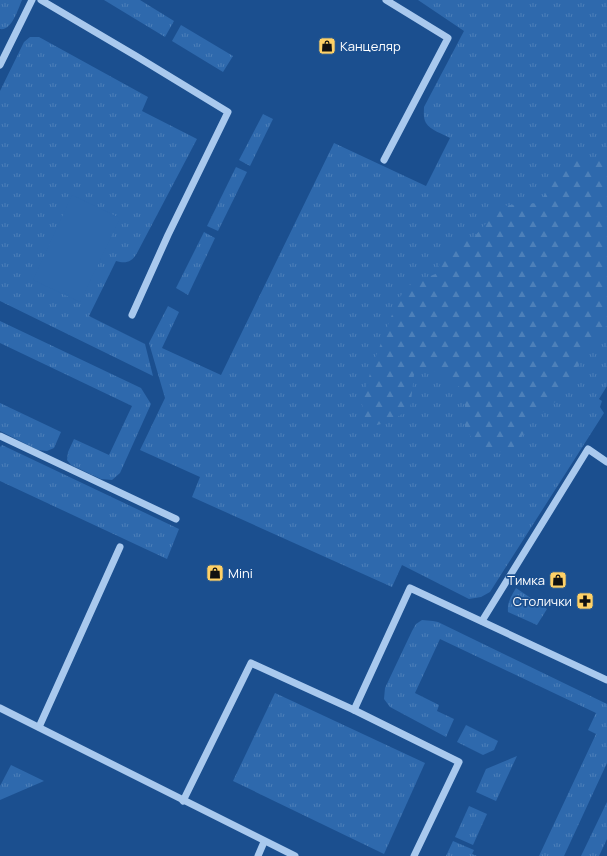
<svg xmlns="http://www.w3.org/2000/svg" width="607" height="856" viewBox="0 0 607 856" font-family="Manrope,sans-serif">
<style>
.grass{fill:url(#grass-tufts)}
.forest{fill:url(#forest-firs)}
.garden{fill:#2e69ad}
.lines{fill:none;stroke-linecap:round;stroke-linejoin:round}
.minor{stroke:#a9c9ee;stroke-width:7}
.labels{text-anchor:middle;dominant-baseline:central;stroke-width:3.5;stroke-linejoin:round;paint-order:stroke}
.poi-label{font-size:13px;fill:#fff;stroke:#1b4f8f;text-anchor:start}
</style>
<defs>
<pattern id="grass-tufts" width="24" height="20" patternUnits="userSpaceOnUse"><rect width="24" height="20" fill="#2e69ad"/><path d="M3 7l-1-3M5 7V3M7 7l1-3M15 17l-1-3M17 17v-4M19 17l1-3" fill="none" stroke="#4d80b9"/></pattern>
<pattern id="forest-firs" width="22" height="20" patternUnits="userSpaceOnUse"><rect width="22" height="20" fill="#2e69ad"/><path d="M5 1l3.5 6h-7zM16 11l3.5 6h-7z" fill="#4d80b9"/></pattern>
</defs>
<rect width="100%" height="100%" fill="#1b4f8f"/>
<!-- grass -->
<g class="grass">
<path d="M0,0H22C18,9 12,31 0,29Z"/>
<path d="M104,0H140L174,21L165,37Z"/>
<path d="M418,0H607V386L599,399L602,401L600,407L604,413L490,592L481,597L469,599L402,565L392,587L192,497L200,477L140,450L165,398L149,343L168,306L179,312L162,348L221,375L334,143L426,186L450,138C443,134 430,130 426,123C423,118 424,111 424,107L464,31Z"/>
<path d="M181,25L233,56L223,72L172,41Z"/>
<path d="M30,37H39L148,97L142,111L197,139L137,253C132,262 126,264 116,261L89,316L145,344L153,376L0,301V91L24,42Z"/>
<path d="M263,114L273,119L250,166L239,160Z"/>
<path d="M236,167L247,172L218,231L207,226Z"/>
<path d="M204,232L215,238L188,295L176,288Z"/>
<path d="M0,321L141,388L151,404L120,473L112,480L101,479L71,465L67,460L68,452L74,439L109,455L132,406L0,343Z"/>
<path d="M0,403L61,432L54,448L47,451L38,450L0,431Z"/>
<path d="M2,445L179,529L167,559L0,481V447Z"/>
<path d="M516,588L547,609L537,625L508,612C507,603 511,596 516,588Z"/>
<path d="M422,620L433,621L438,622L607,704V763L564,856H539L596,734L588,730L596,713L440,639L415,693L439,705L437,711L454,719L446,737L390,707L384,699L385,688L412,631L416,624Z"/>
<path d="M275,693L425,763L384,854L233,781Z"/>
<path d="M466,725L498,741L494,750L483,755L457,742Z"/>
<path d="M517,756L496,801L476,792L486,769Z"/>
<path d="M11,765L44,781L0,800V786Z"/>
<path d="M607,802V839L599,856H581Z"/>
<path d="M469,806L487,814L473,845L455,837Z"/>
<path d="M453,841L474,850L472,854L477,856H446Z"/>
</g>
<!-- forest -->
<path class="forest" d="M594,157L607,162V325L585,351L571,381L555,402L532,421L516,445L510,450L504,452L479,447L474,442L465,427V391C453,382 435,367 420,368L414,375L410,409L389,422L377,425L365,420L362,404L365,390L373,364L398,299L412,283L438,273L441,253L455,242L474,237L490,219L498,206L540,203L552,180L568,162Z"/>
<!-- garden -->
<path class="garden" d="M72,195L120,218L80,302L33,280Z"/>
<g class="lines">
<!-- minor -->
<g class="minor">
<path d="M41,0L136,56L228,112L168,235L132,315"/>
<path d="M0,65L32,0"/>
<path d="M384,160L448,38L386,0"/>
<path d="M0,436L176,519"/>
<path d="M482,621L588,449L607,462"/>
<path d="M0,708L295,856"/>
<path d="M354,710L410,588L607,680"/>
<path d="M39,727L120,547"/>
<path d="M183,801L251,663L354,710L459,762L414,856"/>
<path d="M258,856L264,842"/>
</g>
</g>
<!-- icons -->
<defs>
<symbol id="shop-square" viewBox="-11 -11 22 22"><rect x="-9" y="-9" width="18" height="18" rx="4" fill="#ffd166" stroke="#1b4f8f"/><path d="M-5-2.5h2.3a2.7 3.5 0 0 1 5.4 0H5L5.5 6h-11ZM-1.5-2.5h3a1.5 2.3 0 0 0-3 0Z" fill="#111"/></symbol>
<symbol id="pharmacy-square" viewBox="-11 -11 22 22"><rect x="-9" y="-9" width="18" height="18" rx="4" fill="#ffd166" stroke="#1b4f8f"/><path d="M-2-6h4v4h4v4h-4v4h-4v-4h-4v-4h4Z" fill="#111"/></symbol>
</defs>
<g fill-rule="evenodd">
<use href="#shop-square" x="317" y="36" width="20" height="20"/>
<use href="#shop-square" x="205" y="563" width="20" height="20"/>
<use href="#shop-square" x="548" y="570" width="20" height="20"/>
<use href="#pharmacy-square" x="575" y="591" width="20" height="20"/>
</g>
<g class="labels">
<!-- poi labels -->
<g class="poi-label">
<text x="340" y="46">Канцеляр</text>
<text x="228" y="573">Mini</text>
<text x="545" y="580" text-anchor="end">Тимка</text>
<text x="572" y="601" text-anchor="end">Столички</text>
</g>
</g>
</svg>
